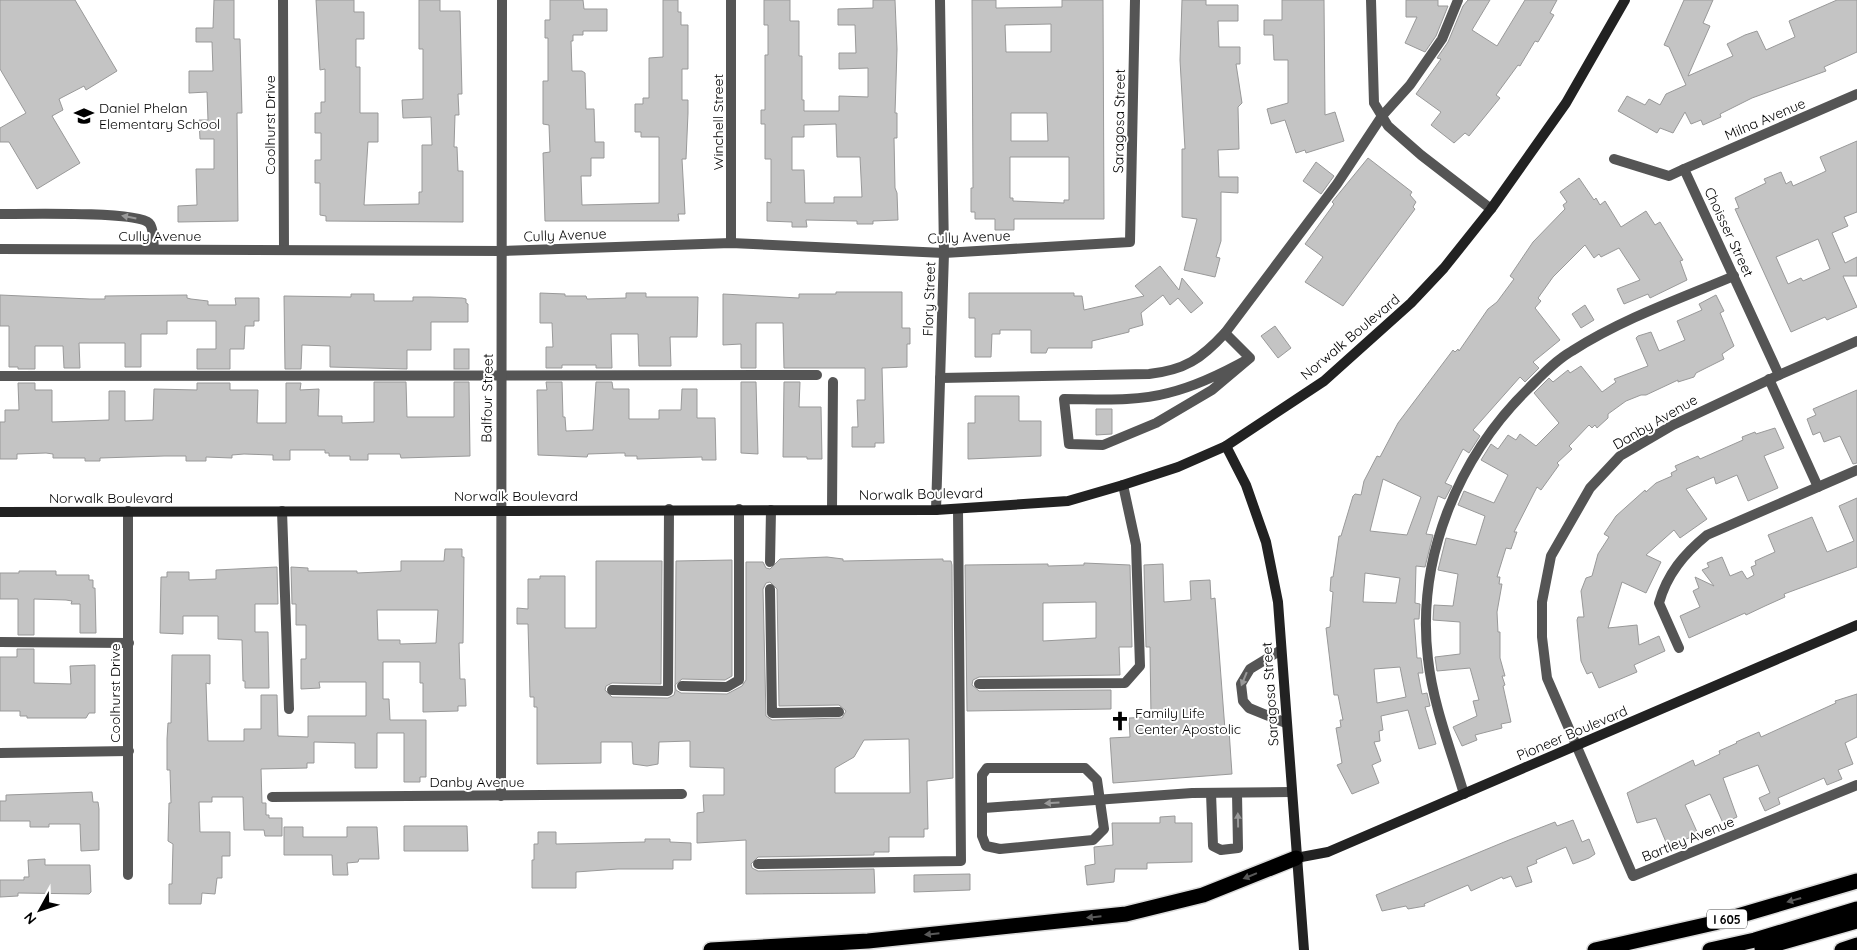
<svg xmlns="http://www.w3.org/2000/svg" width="1857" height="950" viewBox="0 0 1857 950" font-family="Quicksand,sans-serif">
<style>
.building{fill:#c4c4c4;stroke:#999;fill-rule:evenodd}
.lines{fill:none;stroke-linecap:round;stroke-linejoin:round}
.highway-casing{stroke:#dbdbdb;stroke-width:18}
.lane{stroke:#555;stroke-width:10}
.street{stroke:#555;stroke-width:10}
.secondary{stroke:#222;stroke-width:10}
.highway{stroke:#000;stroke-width:15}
.oneway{fill:#999}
.oneway2{fill:#595959}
.labels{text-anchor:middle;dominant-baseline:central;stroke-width:4;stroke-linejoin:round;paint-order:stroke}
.shield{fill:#fff;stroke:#4c4c4c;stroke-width:1}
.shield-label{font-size:12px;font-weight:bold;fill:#000}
.poi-label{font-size:14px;fill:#000;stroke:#fff;text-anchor:start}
.street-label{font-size:14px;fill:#000;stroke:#fff}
</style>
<rect width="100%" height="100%" fill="#fff"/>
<!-- building -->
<g class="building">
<path d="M0,0H75L117,71L86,90L84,86L59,99L63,110L52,116L80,163L37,189L9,142H0V128L26,113L0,69Z"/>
<path d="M214,0H234V39H240L242,113H237L238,221L178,222V206L197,205L196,169H214V139H200L199,120H208L207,92L189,93V71H213L212,42H196V28H213Z"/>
<path d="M316,0H354V12H364V39H356V67H360V113H378V142H368L364,205L419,204V192H422V145H432L431,117L403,118L402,100L423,99V49H419V0H440V11H460L462,94H458L459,115H455L454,147H457L458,171H463V222L326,221V216L320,215V183H315V160H321V133H315V113H321V102H325V69L320,70Z"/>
<path d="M550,0H583L584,9H607V31H583V35H573V41H571L572,71H582L585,73L586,109H594L595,142H604V158H591V176H581L582,205L659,203V137H641V132H635V104H643V98H649V58L663,57V0H678V12H681V25H688V69H682V100H688V113L686,159H682L685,214H678L679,221H545L543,153L550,152L549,125L543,124V81H548V38H545V20H550Z"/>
<path d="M764,0H790V21H799V56H802V100H804V111H839V96L868,97V68L839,69V53H856L855,25H838V9L873,8V0H895L897,49L895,113H897V138H894L895,188L897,193L898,220L873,221V224H857V221L806,220L807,227H792V222L767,221V202L771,203V159H765V124H761V110H765V55H768V25H764ZM836,124L837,157H860L862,197H834V203H805L804,170H792V137H804V125Z"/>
<path d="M972,0H996V8L1062,7V0H1103L1104,219H1014V230H995V219H975V212H971V188H973ZM1051,24V52H1006L1005,25ZM1011,113H1047L1048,141H1011ZM1010,157H1069V200H1064V203L1013,201V198H1010Z"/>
<path d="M1182,0H1206V5H1238V21H1218L1219,47H1240V64H1236L1242,103L1238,107L1239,149L1218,150L1219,177H1238V193L1221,192V241L1216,257L1220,258L1215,277L1184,270L1197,219L1182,217V149H1185L1180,60Z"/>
<path d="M1282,0H1324L1325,115L1335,112L1344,141L1306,153L1305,150L1296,153L1285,120L1271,124L1267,109L1288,103V60H1274L1273,35H1264V20H1282Z"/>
<path d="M1406,0H1438V6H1448L1436,36L1425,52L1405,43L1417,17H1406Z"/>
<path d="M1468,0H1490L1472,30L1497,46L1525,0H1557L1550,13L1554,15L1538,42L1535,41L1520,66L1518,65L1496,95L1500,98L1469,136L1465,133L1454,143L1431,125L1441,112L1416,94L1441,59L1437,58L1448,42L1463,6Z"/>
<path d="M1684,0H1713L1703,23L1710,26L1688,76L1733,56L1727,44L1745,35L1757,31L1766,50L1795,37L1789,21L1837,0H1857V52L1824,67L1826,71L1752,98L1720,114L1721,117L1703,125L1701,120L1691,124L1685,112L1673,133L1660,128L1657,133L1618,111L1627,96L1645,105L1649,99L1660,105L1666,94L1686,85L1669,47L1664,45Z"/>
<path d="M1857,141V212L1844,217L1848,226L1832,233L1845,263L1857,257V276H1843L1857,307L1827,320L1825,317L1791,332L1735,209L1739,208L1735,198L1766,183L1764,179L1781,172L1786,184L1791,181L1793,186L1822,173L1826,171L1820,157ZM1818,239L1830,269L1803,281L1801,278L1788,284L1776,257Z"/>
<path d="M1368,158L1412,192L1410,195L1416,202L1413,207L1415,209L1343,306L1305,282L1323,257L1305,244L1334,204L1332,202Z"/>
<path d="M1316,162L1334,176L1321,194L1303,181Z"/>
<path d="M1579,178L1594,200L1596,198L1600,205L1605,201L1621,227L1646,211L1655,225L1660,222L1683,260L1680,261L1687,280L1650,298L1648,294L1624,304L1617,289L1640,280L1619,248L1601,257L1599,254L1594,258L1585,245L1553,277L1538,298L1541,301L1535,308L1560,340L1533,362L1539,368L1525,382L1520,377L1473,430L1480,436L1469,453L1463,449L1445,483L1452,486L1445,499L1438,496L1426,534L1433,535L1425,567L1416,566L1415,603L1420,604L1419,619H1414L1417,658H1421L1423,673H1418L1422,694L1427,693L1430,706L1425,707L1436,744L1419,749L1408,710L1381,716L1383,730L1379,731L1380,741L1374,742L1381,761L1372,765L1379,783L1352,794L1337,765L1342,763L1336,728L1341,727L1340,720H1343L1338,695H1334L1326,628L1330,627L1333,592L1330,591L1331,577H1333L1339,536H1341L1353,496L1355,494L1361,495L1364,481L1377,456L1380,457L1398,423L1453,350L1455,352L1458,349L1459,351L1488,309L1497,302L1514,279L1510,276L1533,242L1565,209L1563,205L1567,202L1560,192ZM1383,479L1421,497L1407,535L1370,531ZM1365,573L1400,578L1396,603L1363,602ZM1400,667L1406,697L1377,703L1374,669Z"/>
<path d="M1160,266L1179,290L1182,278L1203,303L1191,313L1178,298L1170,305L1163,295L1141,313L1143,325L1129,329V332L1092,341V348H1048L1046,353H1031V330H1000V334H992L991,357H975V318H969V293H1074V296H1082L1084,310L1144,296L1135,286Z"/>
<path d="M836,292H902V328H910V344H907V367L882,368L884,443H875V447H852V427H858L857,400H865V368H784L783,323H756V368H741V344L723,345V294L799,298V294H836Z"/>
<path d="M540,293L565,294V296H586L587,299L626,298V293H646V297H698L697,337H670L671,366H639L638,334H611L612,368H596V365H562V368H546V347H553L552,323H540Z"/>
<path d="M351,294H374V301H413V297H430L462,298L466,299V303L468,304V322H431V350H407V369L330,367V346L302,345L301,369H285L284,296L351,297Z"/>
<path d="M0,295L90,299H105V296L187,295V298L191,299L208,301V305H236L235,298H259V321H254V326H245L244,349H230V369H197V349H216V321H167V334H141V367H125V343H79L80,368H64L63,346H35V369H18V367H9V326H0Z"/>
<path d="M1716,295L1724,311L1720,313L1734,346L1722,354L1724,359L1696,373L1694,377L1678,382V380L1646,395H1641L1626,401L1608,414V418L1597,428L1595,425L1592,428L1589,425L1569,446L1572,449L1557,463L1559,465L1541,490L1537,487L1514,532H1517L1511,549L1506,548L1497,577H1500L1499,584H1502L1497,612L1498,632H1500V658L1505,676H1502L1505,685L1503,686L1511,722L1501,724L1502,728L1475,735L1477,740L1462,746L1453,727L1477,716L1473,701L1479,700L1470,668L1437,671L1435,657L1460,654V622L1433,620L1434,605L1453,606L1458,574L1438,570L1446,538L1476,545L1485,516L1458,505L1464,491L1494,503L1508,475L1481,460L1491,444L1498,449L1508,435L1516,440L1520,434L1536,446L1559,423L1534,393L1549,378L1553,382L1568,370L1570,373L1581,366L1602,392L1616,382L1614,379L1648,366L1636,338L1638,336L1651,332L1659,351L1685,340L1677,321L1702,310L1699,304Z"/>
<path d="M1585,305L1594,320L1581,328L1572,314Z"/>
<path d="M1275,326L1291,348L1278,358L1261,336Z"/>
<rect x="454" y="349" width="15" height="20"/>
<path d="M374,382H406L407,417H454V382H469L470,456L401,458L400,454H368V460H350V456H329V453H325V450H290V460H273V455L244,454L232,455V458L206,457V461H186V456H164L100,458V461H85V458H53V454L46,453L17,454V459H0V422H5V410H19L18,383H35V390H52V422L109,420V391H125V421L153,420L154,389L197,390V383H230V390H258L257,423H286V383H301L300,390L319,389L318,416H342V423L374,422Z"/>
<path d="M546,382H562L563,417H565L566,431L593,430L596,382H612L613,389H629V419H659V410H681L682,389H697V418H715L716,460H702V457L637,459V456H625V453H618L588,454L587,457L538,455L537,390H547Z"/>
<path d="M741,382H756L758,454L741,453Z"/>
<path d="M784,382H800L799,407H821L822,459H807V457H783Z"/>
<path d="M1857,390V463L1853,464L1840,436L1824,442L1820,432L1813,435L1807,419L1816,415L1813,409Z"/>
<path d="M975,396H1019V421H1041V456L968,459V423H975Z"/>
<path d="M1096,409H1112V434L1096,435Z"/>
<path d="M1775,428L1784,448L1764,456L1778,488L1748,501L1737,475L1716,484L1714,477L1686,489L1707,519L1680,538L1674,530L1646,555L1661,562L1646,593L1622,582L1608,628L1637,625L1639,645L1659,636L1665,651L1634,665L1637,672L1599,688L1592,672L1587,674L1581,661L1577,620L1578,617H1584L1581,591L1586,578L1592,576L1598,554L1609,537L1604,534L1616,516L1645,490L1646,492L1656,483L1672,476L1671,473L1677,470L1675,466L1698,456L1700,459L1743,440L1742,437L1755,432L1756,434Z"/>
<path d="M1857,498V567L1784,594L1785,597L1765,606L1746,615L1745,613L1689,638L1680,616L1700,607L1693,591L1699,588L1695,577L1714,586L1702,570L1709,567L1707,563L1722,557L1730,576L1742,571L1747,579L1754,575L1751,567L1756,565L1755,561L1775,552L1768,535L1812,517L1827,552L1854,541L1839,506Z"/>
<path d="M445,549H462V557H464L463,643H459L460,679H465L466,706H458V711L423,712V683H420V662H383V699H389L390,720H426V777H420V782H404V733H377V768H355V743L314,742V763H307V768L261,769L262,803H266V815H269V818H282V836H265L264,830H244L243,797H212V802H199L200,832H230V856H222V878H217L215,894L202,893L201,904H169V884H172L173,844L168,841L169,803H171L170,770H167V739L168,723H171L172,655H210V684L206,683L208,741H244V729H261V695H277L278,736L308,737V716H366V682H319L320,688L301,689V659H306V625H296V604H292L291,567L308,568V571H357V573L401,571V561H444ZM377,610H438L436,643L400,644V640H378Z"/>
<path d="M827,557L843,559V561L943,559V561H951L952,565L953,778L927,781L928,829H924V837H889V852H874V855L758,857L751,864L752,868L758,871L874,869L875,893L746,894V840L697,843V813L704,812L703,795H724V768L690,767V741L659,742L658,764L647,766L633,764L632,742H601V763L537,764V707H534V697H530L528,624H517V608L528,609V579H540V576H565V628H596V561H662L661,684L612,683L606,686L605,690L612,697L668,698L674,695L675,691L676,561L732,560V676L725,680L682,679L675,685L676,690L681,693L727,694L742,686L746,680V562H763L766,568L770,569L780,559ZM770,582L777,589L779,706L839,705L846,711L842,718L772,720L766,716L763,589L766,583ZM909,739L910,793H835V768L854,757L864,740Z"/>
<path d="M1084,563L1130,565L1132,647H1119L1120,675L979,677L973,680L972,685L979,691L1111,690V709L967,711L965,565L1048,564V566L1084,565ZM1096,602V638L1043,641V603Z"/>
<path d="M1163,564L1164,602L1191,600L1190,581L1210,580L1211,599L1215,598L1225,730H1229L1232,774L1113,783L1110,738L1130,737L1129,718L1151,717L1150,647H1146L1144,565Z"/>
<path d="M277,567L278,604H255V632H268L269,688H245V681H243L242,640L218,639V616H183V634L160,633L161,577H167V572H189V580L216,579V570Z"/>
<path d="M19,571H56V575H89V580H93V588H95L96,633H80V604H71L72,601L66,600L34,599V635H18V599H0V573H19Z"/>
<path d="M17,649H34V683L71,684L70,666L95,665V713H89L86,718H27V716H20V711H0V657H17Z"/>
<path d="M1857,694V737L1845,743L1853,764L1838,770L1842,779L1827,785L1824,778L1778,798L1780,804L1765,811L1759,798L1770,793L1758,765L1723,778L1737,817L1723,823L1710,794L1685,805L1698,834L1668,847L1656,818L1637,823L1627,793L1693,760L1695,766L1720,754L1719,751L1737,743L1736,742L1759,732L1761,737L1836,703L1835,701Z"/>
<path d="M92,792L93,802H98L99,809V850L81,851L80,824H49V827H30V821H0V801H6V795Z"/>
<path d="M1175,816V823H1192V862L1147,863V869H1115L1114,882L1087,885L1085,866L1095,864L1094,847L1113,845L1112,823H1160V817Z"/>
<path d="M1573,820L1582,842L1589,839L1595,854L1589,858L1573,864L1566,847L1536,860L1537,863L1527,867L1532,882L1516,887L1511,876L1503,879L1502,877L1471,891L1468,885L1424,904L1425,906L1408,909L1406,906L1382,911L1376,895L1509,840L1555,822L1557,826Z"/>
<path d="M404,826H467L468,851H404Z"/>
<path d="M284,827H303V837H347V827H377L379,859H359L358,862L347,863L348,875H333L332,855H284Z"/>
<path d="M538,832H556V844L645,842V839H670V842L691,843V860H673V869H618L576,872V888H532V860H534V844H538Z"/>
<path d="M45,859V865H90L91,892L89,894L18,893V896L0,897V880H24V877H29L28,860Z"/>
<path d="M970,874V890L914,892V875Z"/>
</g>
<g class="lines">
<defs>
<g id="highway">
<path d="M1762,948L1857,921"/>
<path d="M711,950L868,941L1126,914L1203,895L1296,858"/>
<path d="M1595,950L1714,923L1857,881"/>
<path d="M1710,950L1755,940L1857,909"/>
<path d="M1842,950L1857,945"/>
</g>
</defs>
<!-- highway casing -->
<use href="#highway" class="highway-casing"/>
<!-- lane -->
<g class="lane">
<path d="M0,214C24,214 136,211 149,223C154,228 153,242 154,249"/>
<path d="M1225,333L1250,358C1225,372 1197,386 1168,393C1135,402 1098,399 1064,399L1069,444L1103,445L1156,423L1212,390L1250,358"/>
<path d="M0,376L817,375"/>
<path d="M940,378L1149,374C1185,370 1201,359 1225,333L1337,184L1382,116L1410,85L1442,39L1458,0"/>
<path d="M1769,379L1818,487"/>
<path d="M832,509L833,382"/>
<path d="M282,511L289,709"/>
<path d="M770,562L771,510"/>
<path d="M770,589L772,713L839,712"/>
<path d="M0,642L129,643"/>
<path d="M1679,648L1659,603C1667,574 1684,554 1707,535L1857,470"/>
<path d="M1281,650L1250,669L1241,684L1243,701L1249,708L1286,723"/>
<path d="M979,684L1125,683L1140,666L1136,545L1123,485"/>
<path d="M682,686L727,687L739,680V509"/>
<path d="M612,690L668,691L669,509"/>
<path d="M987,768H1085L1097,780L1104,829L1093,840L1000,849L986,846L982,836V775Z"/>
<path d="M1211,793L1213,846L1221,850L1238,848L1237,793"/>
<path d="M1464,794C1451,750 1433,705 1428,659C1416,559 1458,457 1529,388C1542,375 1556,360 1572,351C1622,319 1679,299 1734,276"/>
<path d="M984,808L1192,793L1291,792"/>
<path d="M758,864L961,861L958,509"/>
</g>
<!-- street -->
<g class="street">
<path d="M283,0L284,250"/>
<path d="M1371,0L1374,103L1388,126L1421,155L1491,209"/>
<path d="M1614,159L1669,176L1684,169L1779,375"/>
<path d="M1684,169L1857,94"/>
<path d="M731,243V0"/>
<path d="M0,249L503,251L731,243L944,253L1130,242L1135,0"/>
<path d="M1857,341L1779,375L1673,425L1620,456L1590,488L1551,556L1542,602V637L1547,678L1633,876L1857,785"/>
<path d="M936,510L944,253L940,0"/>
<path d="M0,753L129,751"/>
<path d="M501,796L502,0"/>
<path d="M272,797L682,794"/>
<path d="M128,875V511"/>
</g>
<!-- secondary -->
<g class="secondary">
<path d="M1226,446L1246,485L1266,542L1278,602L1304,950"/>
<path d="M0,512L936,510L1068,501L1123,485L1178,467L1226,446L1324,381L1411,303L1444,268L1491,209L1566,103L1625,0"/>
<path d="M1296,858L1328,852L1857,625"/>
</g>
<!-- highway -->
<use href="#highway" class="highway"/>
</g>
<!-- one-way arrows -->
<defs><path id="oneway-solid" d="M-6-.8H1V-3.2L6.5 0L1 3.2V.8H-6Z" transform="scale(1.25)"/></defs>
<g class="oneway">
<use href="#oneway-solid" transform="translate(129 217) rotate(-169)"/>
<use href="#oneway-solid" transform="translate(1244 679) rotate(112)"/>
<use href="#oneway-solid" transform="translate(1052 803) rotate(176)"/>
<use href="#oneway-solid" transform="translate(1238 820) rotate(-91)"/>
</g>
<g class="oneway2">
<use href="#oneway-solid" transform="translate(1250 876) rotate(158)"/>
<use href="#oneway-solid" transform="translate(1794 900) rotate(164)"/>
<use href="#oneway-solid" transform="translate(1094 917) rotate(174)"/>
<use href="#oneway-solid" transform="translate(932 934) rotate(174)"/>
</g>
<!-- icons -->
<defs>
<symbol id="school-bare" viewBox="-9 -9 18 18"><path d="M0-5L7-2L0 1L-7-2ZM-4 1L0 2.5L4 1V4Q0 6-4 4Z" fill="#000" stroke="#fff" stroke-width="2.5" paint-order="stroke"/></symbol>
<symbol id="church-bare" viewBox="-9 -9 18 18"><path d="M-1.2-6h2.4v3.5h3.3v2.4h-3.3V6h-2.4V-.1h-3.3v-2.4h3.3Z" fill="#000" stroke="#fff" stroke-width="2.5" paint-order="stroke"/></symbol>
</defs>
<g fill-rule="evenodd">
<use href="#school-bare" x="70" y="102" width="28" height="28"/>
<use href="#church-bare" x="1106" y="707" width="28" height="28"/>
</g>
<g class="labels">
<!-- shield labels -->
<rect class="shield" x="1707" y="909.5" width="40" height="19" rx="4"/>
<g class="shield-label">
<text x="1727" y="919">I 605</text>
</g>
<!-- poi labels -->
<g class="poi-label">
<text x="99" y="108">Daniel Phelan<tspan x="99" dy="16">Elementary School</tspan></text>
<text x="1135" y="713">Family Life<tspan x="1135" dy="16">Center Apostolic</tspan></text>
</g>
<!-- street labels -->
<g class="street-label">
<text transform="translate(1765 119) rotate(-23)">Milna Avenue</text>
<text transform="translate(1119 121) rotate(-89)">Saragosa Street</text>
<text transform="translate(718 122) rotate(-90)">Winchell Street</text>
<text transform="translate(270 125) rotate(-90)">Coolhurst Drive</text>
<text transform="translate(1729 232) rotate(65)">Choisser Street</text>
<text transform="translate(565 235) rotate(-2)">Cully Avenue</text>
<text x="160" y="236">Cully Avenue</text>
<text transform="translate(969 237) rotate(-2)">Cully Avenue</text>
<text transform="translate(929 299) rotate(-88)">Flory Street</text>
<text transform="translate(1350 337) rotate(-40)">Norwalk Boulevard</text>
<text transform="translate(487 398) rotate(-89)">Balfour Street</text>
<text transform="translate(1655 422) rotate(-30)">Danby Avenue</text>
<text transform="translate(921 494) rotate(-1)">Norwalk Boulevard</text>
<text x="516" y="496">Norwalk Boulevard</text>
<text x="111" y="498">Norwalk Boulevard</text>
<text transform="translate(115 693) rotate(-90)">Coolhurst Drive</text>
<text transform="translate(1270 694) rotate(-94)">Saragosa Street</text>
<text transform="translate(1572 733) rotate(-23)">Pioneer Boulevard</text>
<text x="477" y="782">Danby Avenue</text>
<text transform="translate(1688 839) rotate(-22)">Bartley Avenue</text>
</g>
</g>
<!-- north arrow -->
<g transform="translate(40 910) rotate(230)" stroke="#ffffff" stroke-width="4" paint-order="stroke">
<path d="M0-4L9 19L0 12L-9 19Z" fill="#000000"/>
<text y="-8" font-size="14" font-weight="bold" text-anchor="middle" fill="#000000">N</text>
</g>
</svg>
